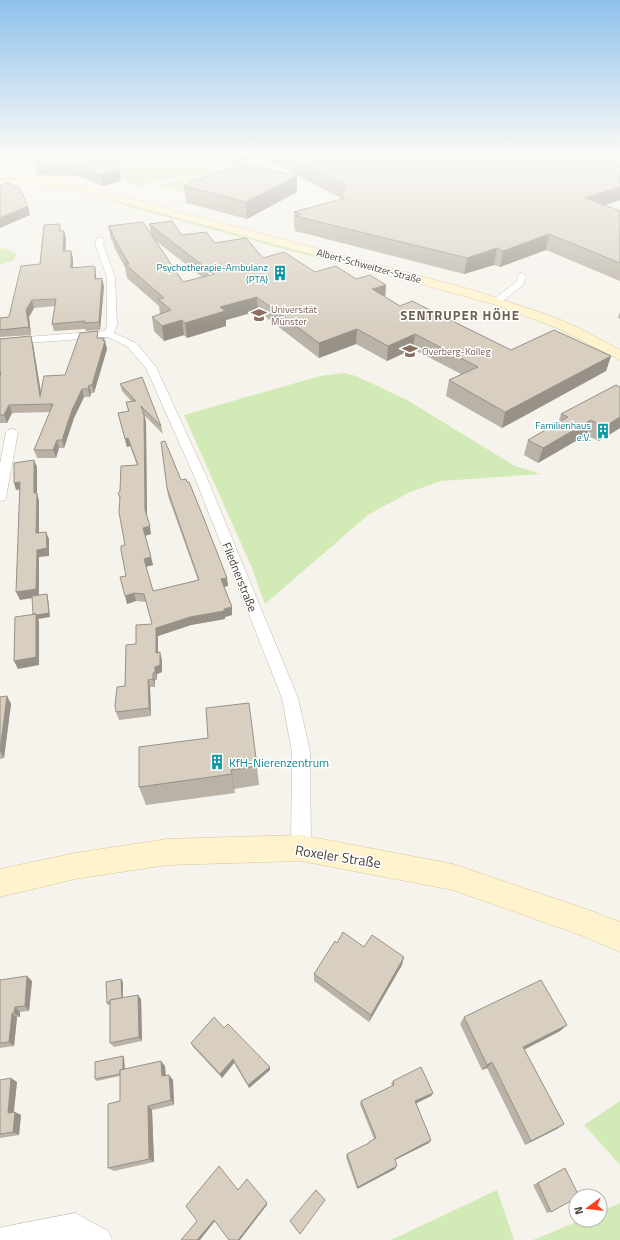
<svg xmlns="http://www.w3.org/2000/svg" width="620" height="1240" viewBox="0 0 620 1240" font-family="'Titillium Web',sans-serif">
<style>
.green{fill:#d2eab5}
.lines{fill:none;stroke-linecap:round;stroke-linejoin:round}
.street-casing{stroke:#c2bbae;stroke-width:1}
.secondary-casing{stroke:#d6c79b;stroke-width:1}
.street{fill:#fff;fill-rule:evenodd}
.secondary{fill:#fff3cd;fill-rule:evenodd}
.wall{fill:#bab2a6;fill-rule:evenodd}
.shaded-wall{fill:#979187}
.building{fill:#d8cfc1;stroke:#979187}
.labels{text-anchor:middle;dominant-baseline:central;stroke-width:3;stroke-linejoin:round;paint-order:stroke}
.far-street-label{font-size:10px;fill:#4b4439;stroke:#fff}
.far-culture-label{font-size:10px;fill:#0d838f;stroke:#fff;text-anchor:end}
.far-education-label{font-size:10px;fill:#785e54;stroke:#fff;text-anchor:start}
.street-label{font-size:12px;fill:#4b4439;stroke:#fff}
.culture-label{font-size:12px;fill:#0d838f;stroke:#fff;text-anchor:start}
.far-district-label{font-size:13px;font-weight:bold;letter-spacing:1px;fill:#6e6250;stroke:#fff}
.near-street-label{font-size:14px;fill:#4b4439;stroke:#fff}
</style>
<rect width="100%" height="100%" fill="#f6f3ec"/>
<!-- green -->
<g class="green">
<path d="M109,155H190L215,172L198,176L190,174L150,181L148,185L136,187L131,184L99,157Z"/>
<path d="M197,177L213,181L187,193L157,185Z"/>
<path d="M126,203L361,268L328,261L122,205Z"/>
<path d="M3,248L16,253L14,260L0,265V249Z"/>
<path d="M345,373L356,376L407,400L515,466L541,474L441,481L410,492L368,515L265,604L252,568L184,415L320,376Z"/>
<path d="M620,1101V1165L584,1125Z"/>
<path d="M497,1190L514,1240H391Z"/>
<path d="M620,1203V1240H533L581,1220H600V1212Z"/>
</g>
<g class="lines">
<defs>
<g id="street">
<path d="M97,238H103L104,240L103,244L115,277L117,325L114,333L136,343L156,367L207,478L298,698L310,752L311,848L308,854L301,857L294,854L291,848L292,752L282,698L195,478L146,368L128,347L108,337L0,345V339L105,331L107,325V277L95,244Z"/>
<path d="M522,273L526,276L523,285L500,303H494L492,301L494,299L516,282L519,274Z"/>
<path d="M12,429L16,430L18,432L6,497L5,500L0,501V464L6,432L8,430Z"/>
<path d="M75,1213L108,1231L112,1240H0V1228L3,1227Z"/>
</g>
<g id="secondary">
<path d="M0,179H40L73,183L476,291L554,317L579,328L620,350V360L557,328L493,304L72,189L40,185H0Z"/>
<path d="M301,835L453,864L583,908L620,922V952L583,936L453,890L301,861L167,865L75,879L0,897V869L75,853L167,839Z"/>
</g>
</defs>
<!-- street casing -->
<use href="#street" class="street-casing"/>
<!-- secondary casing -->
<use href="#secondary" class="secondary-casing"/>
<!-- street -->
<use href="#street" class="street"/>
<!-- secondary -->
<use href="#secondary" class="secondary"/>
</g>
<!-- wall -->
<g class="wall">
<path d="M223,155H620V200L604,205L620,211V281L546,250L500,267L494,265L464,274L295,231V228H294V212L341,199V198L271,162V158L265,159L261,157L235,162Z"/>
<path d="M34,158L119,169L121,181L103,186L78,176L37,175L34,164Z"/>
<path d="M219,172L297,176V192L247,219L186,203L184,186Z"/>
<path d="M149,224L182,235L215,243L263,258L315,272L356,279L386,285L385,297L400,306L511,350L611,356L606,371L502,428L446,396L449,380L461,374L413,349L387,361L356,344L319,358L258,311L226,320V326L187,338L184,335L164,341L154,331L152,317L160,314L159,306L127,278L125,267L114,247L113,242L111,239L108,226L151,233ZM156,241L202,277L183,282Z"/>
<path d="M62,231L66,238L65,251L73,258V267H95L96,279L104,286L100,330L86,331L85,329L54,331L52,324L55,306L34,308L29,317L31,335L0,337V318L9,317L40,264Z"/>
<path d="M620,312V319L618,318Z"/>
<path d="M99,338H104L107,349L94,393H91L90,397H84L74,418L64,448H59L56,458H37L34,450L50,412L12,413L7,423H0V339L33,344L41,394L65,375Z"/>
<path d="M120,384L161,426L163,434L145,416L146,422L147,516L151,534L145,535L153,565L146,567L153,591L198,580L168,496L167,488L181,480L228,586L224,587L232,607V615L225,617V619L191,625L158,636V652L162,660V672L157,674V680H155V687H150L151,716L119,720L116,712L125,686L136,644L152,624L146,602L136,601L127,604L125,545L120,500L118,493L137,465L130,446L127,447L120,421L128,411L126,402H132L122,391Z"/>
<path d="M620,387V428L599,441L586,435L538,463L524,455L528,440L558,423L561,414Z"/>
<path d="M7,696L11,704L4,758L0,759V697Z"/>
<path d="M208,738L257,766L259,785L234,789L235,793L146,805L139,787Z"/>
<path d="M337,943L402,965L369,1022L314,981V974Z"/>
<path d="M121,979L123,982V997L141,999L142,1041L114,1047L110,1043V1005H108L107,1003Z"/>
<path d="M0,980L32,981L29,1011L20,1012V1017H17L14,1046L0,1048Z"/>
<path d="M464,1017L567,1025L560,1031L524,1050L564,1124L525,1145L487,1068L482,1070L460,1024Z"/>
<path d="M224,1028L270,1067V1070L249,1088L234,1063L222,1078L193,1047L191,1043Z"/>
<path d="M123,1056L124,1058L125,1069L165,1066L166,1076L169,1075L173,1080L174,1105L152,1110L154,1162L114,1171L108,1168L120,1101V1076L97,1081L95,1079Z"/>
<path d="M0,1080L17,1082L14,1112L21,1115L19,1135L0,1138Z"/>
<path d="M393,1081L433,1093L431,1096L416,1103L431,1140L429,1143L395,1160V1169L357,1189L346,1157L347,1154L368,1144L369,1142L374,1139L360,1104L361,1101L392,1086L391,1084Z"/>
<path d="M565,1168L551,1212L547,1213L533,1185Z"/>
</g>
<!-- shaded-wall -->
<g class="shaded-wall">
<path d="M234,155H260L261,157L235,162Z"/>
<path d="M264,155H271V158L265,159Z"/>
<path d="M119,169L121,181L103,186L101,175Z"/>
<path d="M297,176V192L247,219L246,202Z"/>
<path d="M620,187V200L582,213L585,198Z"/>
<path d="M28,206L30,215L0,228V218Z"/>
<path d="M64,231L66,238L65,258L63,251Z"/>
<path d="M549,234L546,250L500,267L503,251Z"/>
<path d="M497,248L494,265L464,274L467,258Z"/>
<path d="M71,251L73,258V275L71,268Z"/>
<path d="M95,267L96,275L97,286L95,279Z"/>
<path d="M102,278L104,286L100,330L99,322Z"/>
<path d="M386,285L385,299L372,289Z"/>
<path d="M257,297L258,311L226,320V326L187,338L185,323L220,307Z"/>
<path d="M32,300L34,308L29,317L31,335L29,327L26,310Z"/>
<path d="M182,320L184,335L164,341L162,326Z"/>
<path d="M357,329L356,344L319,358V343Z"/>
<path d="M415,334L413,349L387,361L388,346Z"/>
<path d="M31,336L33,344L43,405L40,397Z"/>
<path d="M104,338L105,343V341L107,349L94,393L92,385Z"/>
<path d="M611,356L606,371L502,428L505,412Z"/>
<path d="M89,385L91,393L90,397L88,389Z"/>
<path d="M82,389L84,397L74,418L64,448L62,440L72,410Z"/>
<path d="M9,405L12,413L7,423L4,415Z"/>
<path d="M144,415L146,422L147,517L145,510Z"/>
<path d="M620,417V428L599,441L604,427Z"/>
<path d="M591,420L586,435L538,463L543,448Z"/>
<path d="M128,438L130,446L127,447L125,439Z"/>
<path d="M57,440L59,448L56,458L53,450Z"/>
<path d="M34,460L37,467V501L34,493Z"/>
<path d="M20,482L23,489L16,490L14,483Z"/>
<path d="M37,493L39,500V541L36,533Z"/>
<path d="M150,526L151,534L145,536L143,528Z"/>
<path d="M46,532L49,539V556L39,557V597L20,600L16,592Z"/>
<path d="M151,557L153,565L145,567L144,559Z"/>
<path d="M227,578L228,586L222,587L221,579Z"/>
<path d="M134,593L136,601L127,604L125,596Z"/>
<path d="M47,594L48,598L50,617L38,619L39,621V665L18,669L14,661L36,614Z"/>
<path d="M232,607V615L225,617V619L191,625L158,636V660L156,653V628L190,617Z"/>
<path d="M160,652L162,660V672L157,674V680L155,673V667Z"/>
<path d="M153,673L155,680V687L153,679Z"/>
<path d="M148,680L150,687L151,716L149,708Z"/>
<path d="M7,696L11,704L4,758L0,751Z"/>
<path d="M231,770L234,789L235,793L232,774Z"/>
<path d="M404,957L402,965L369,1022L371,1015Z"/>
<path d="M27,976L32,981L29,1011L25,1006Z"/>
<path d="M121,979L123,982V1002L122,1000Z"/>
<path d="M138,995L141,999L142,1041L139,1037Z"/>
<path d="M15,1007L20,1012V1017L14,1013Z"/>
<path d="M12,1013L17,1017L14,1046L9,1042Z"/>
<path d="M567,1025L560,1031L517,1053L523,1047Z"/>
<path d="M123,1056L124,1058L125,1075L123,1073Z"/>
<path d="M233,1059L234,1063L222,1078L220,1074Z"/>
<path d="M161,1061L165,1066L166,1082L162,1076Z"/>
<path d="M492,1062L487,1068L482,1070L487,1065Z"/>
<path d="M270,1067V1070L249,1088L248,1085Z"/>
<path d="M169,1075L173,1080L174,1105L171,1100Z"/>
<path d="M11,1078L17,1082L13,1116L8,1113Z"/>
<path d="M433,1093L431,1096L413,1105L415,1101Z"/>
<path d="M148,1106L152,1110L154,1162L149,1159Z"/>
<path d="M15,1112L21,1115L19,1135L13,1132Z"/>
<path d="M564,1124L557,1129L525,1145L531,1141Z"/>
<path d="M431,1140L429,1143L393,1161L395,1159Z"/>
<path d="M397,1166L395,1169L357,1189L358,1187Z"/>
<path d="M267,1203V1205L240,1240H238Z"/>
<path d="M214,1220L215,1221L200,1240H197Z"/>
</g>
<!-- building -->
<g class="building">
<path d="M50,155H102L119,169L101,175L76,165L34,164V158Z"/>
<path d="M284,155H620V187L585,198L620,211V263L549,234L503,251L497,248L467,258L295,216L301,214L294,212L345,198L341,196L345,185Z"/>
<path d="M239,163L297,176L246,202L184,186L216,172H219Z"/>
<path d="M9,183L15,187H19L28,206L0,218V185Z"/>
<path d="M172,221L182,235L206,232L215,243L246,238L263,258L284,252L315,272L336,266L356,279L370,275L386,285L372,289L400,306L412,301L511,350L554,330L611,356L505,412L449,380L478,367L415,334L388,346L357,329L319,343L257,297L220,307L225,311L185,323L182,320L162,326L152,317L171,310L158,299L164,298L125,264H129L111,233H113L108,226L143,222L183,282L214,274L149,224Z"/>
<path d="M60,224V231H64L63,251H71V268L93,266L95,267V279L102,278L99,322L84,323L85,321L52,324L56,299L32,300L26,310L29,327L0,330V318L9,317L21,266L40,264L44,225Z"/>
<path d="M98,331L97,338H104L103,341H105L92,385H89L88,389H82L72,410L62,440H57L53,450H34L53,404L9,405L4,415H0V377L1,372H0V339L31,336L40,397L44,376L65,375L80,333Z"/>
<path d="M142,377L161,426L141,406L144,415L145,510L150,526L143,528L151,557L144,559L153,591L199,580L167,488L161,442L165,441L181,480L186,479L187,482H189L204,519L227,578L221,579L232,607L224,609V611L190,617L156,628V653L160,652V665L155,667V673H153V679L148,680L149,708L116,712L115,706L117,687L125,686L126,645L136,644V625L152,624L144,594L134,593L125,596L120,577L126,576L121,550V546L125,545L119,512L120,497L118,493L120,491L121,466L138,465L128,438L125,439L118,413L129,411L126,402L136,401L120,384Z"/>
<path d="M616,385L620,387V417L604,427L591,420L543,448L528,440L568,417L561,414Z"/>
<path d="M34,460V493H37L36,533L46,532L47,548L37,550L36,589L16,592L20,482L14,483V463Z"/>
<path d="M47,594L49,613L37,615L36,614H33L32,596Z"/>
<path d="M36,614V657L14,661L15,617Z"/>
<path d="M7,696L0,751V697Z"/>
<path d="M249,703L257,766L231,770L232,774L139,787V747L208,738L206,708Z"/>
<path d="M343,932L364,947L372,935L404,957L371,1015L314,974L335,941L337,943Z"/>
<path d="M27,976L25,1006L15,1007L14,1013H12L9,1042L0,1043V980Z"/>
<path d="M121,979L122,998L110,1000V1002L107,1003L106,982Z"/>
<path d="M541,980L567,1025L523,1047L564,1124L531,1141L492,1062L487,1065L464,1017Z"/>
<path d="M138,995L139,1037L110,1043V1000Z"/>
<path d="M214,1017L224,1028L228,1024L270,1067L248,1085L233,1059L220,1074L191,1043Z"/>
<path d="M123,1056V1069L120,1070V1074L95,1079V1062Z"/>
<path d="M161,1061L162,1076L169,1075L171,1100L148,1106L149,1159L108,1168V1104L120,1101V1070Z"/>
<path d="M421,1067L433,1093L415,1101L431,1140L395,1159L397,1166L358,1187L347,1154L369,1143V1142L376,1138L361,1101L394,1085L393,1081Z"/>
<path d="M11,1078L8,1113L15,1112L13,1132L0,1134V1080Z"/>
<path d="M219,1166L238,1190L247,1179L267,1203L238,1240H229L214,1220L197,1240H181L197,1221L186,1206Z"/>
<path d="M565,1168L579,1196H576V1198L551,1212L538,1183Z"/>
<path d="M316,1190L325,1200L300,1234L290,1221Z"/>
</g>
<!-- sky -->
<linearGradient id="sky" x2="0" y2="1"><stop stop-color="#8fc1ec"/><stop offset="0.47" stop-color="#fbfaf6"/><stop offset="1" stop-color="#fbfaf6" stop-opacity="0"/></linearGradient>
<rect width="620" height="329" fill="url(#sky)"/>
<!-- icons -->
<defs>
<symbol id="building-bare" viewBox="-9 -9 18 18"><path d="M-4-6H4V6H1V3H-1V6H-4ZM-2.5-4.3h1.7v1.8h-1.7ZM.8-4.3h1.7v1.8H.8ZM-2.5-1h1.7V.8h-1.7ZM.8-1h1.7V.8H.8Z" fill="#0f9aa8" stroke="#fff" stroke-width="2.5" paint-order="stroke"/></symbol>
<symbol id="university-bare" viewBox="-9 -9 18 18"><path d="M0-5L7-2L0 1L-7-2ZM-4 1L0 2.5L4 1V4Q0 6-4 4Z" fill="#8d6e63" stroke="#fff" stroke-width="2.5" paint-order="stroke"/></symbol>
<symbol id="school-bare" viewBox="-9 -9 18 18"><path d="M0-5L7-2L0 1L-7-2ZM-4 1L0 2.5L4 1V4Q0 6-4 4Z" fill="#8d6e63" stroke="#fff" stroke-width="2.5" paint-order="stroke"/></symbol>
</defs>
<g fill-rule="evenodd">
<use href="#building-bare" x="269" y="262" width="22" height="22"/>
<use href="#university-bare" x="248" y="304" width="22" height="22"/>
<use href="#school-bare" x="399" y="340" width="22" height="22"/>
<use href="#building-bare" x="592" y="420" width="22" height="22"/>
<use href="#building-bare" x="206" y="751" width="22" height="22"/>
</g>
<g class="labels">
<!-- far-street labels -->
<g class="far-street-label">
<text transform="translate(369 266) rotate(15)">Albert-Schweitzer-Straße</text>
</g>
<!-- far-culture labels -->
<g class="far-culture-label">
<text x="268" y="267">Psychotherapie-Ambulanz<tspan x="268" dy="12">(PTA)</tspan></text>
<text x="591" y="425">Familienhaus<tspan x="591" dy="12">e.V.</tspan></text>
</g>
<!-- far-education labels -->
<g class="far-education-label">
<text x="271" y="309">Universität<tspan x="271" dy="12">Münster</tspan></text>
<text x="422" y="351">Overberg-Kolleg</text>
</g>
<!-- street labels -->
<g class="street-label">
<text transform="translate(240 577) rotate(68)">Fliednerstraße</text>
</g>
<!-- culture labels -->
<g class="culture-label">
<text x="229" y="762">KfH-Nierenzentrum</text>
</g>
<!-- far-district labels -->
<g class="far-district-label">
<text x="460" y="315">SENTRUPER HÖHE</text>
</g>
<!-- near-street labels -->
<g class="near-street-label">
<text transform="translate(338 856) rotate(9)">Roxeler Straße</text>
</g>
</g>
<!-- north arrow -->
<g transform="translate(588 1208) rotate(255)"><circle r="19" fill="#ffffff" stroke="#b7b4b0"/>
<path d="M0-3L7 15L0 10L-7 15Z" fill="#fc3f1d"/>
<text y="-6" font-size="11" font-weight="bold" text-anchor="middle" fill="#4b4439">N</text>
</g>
</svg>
